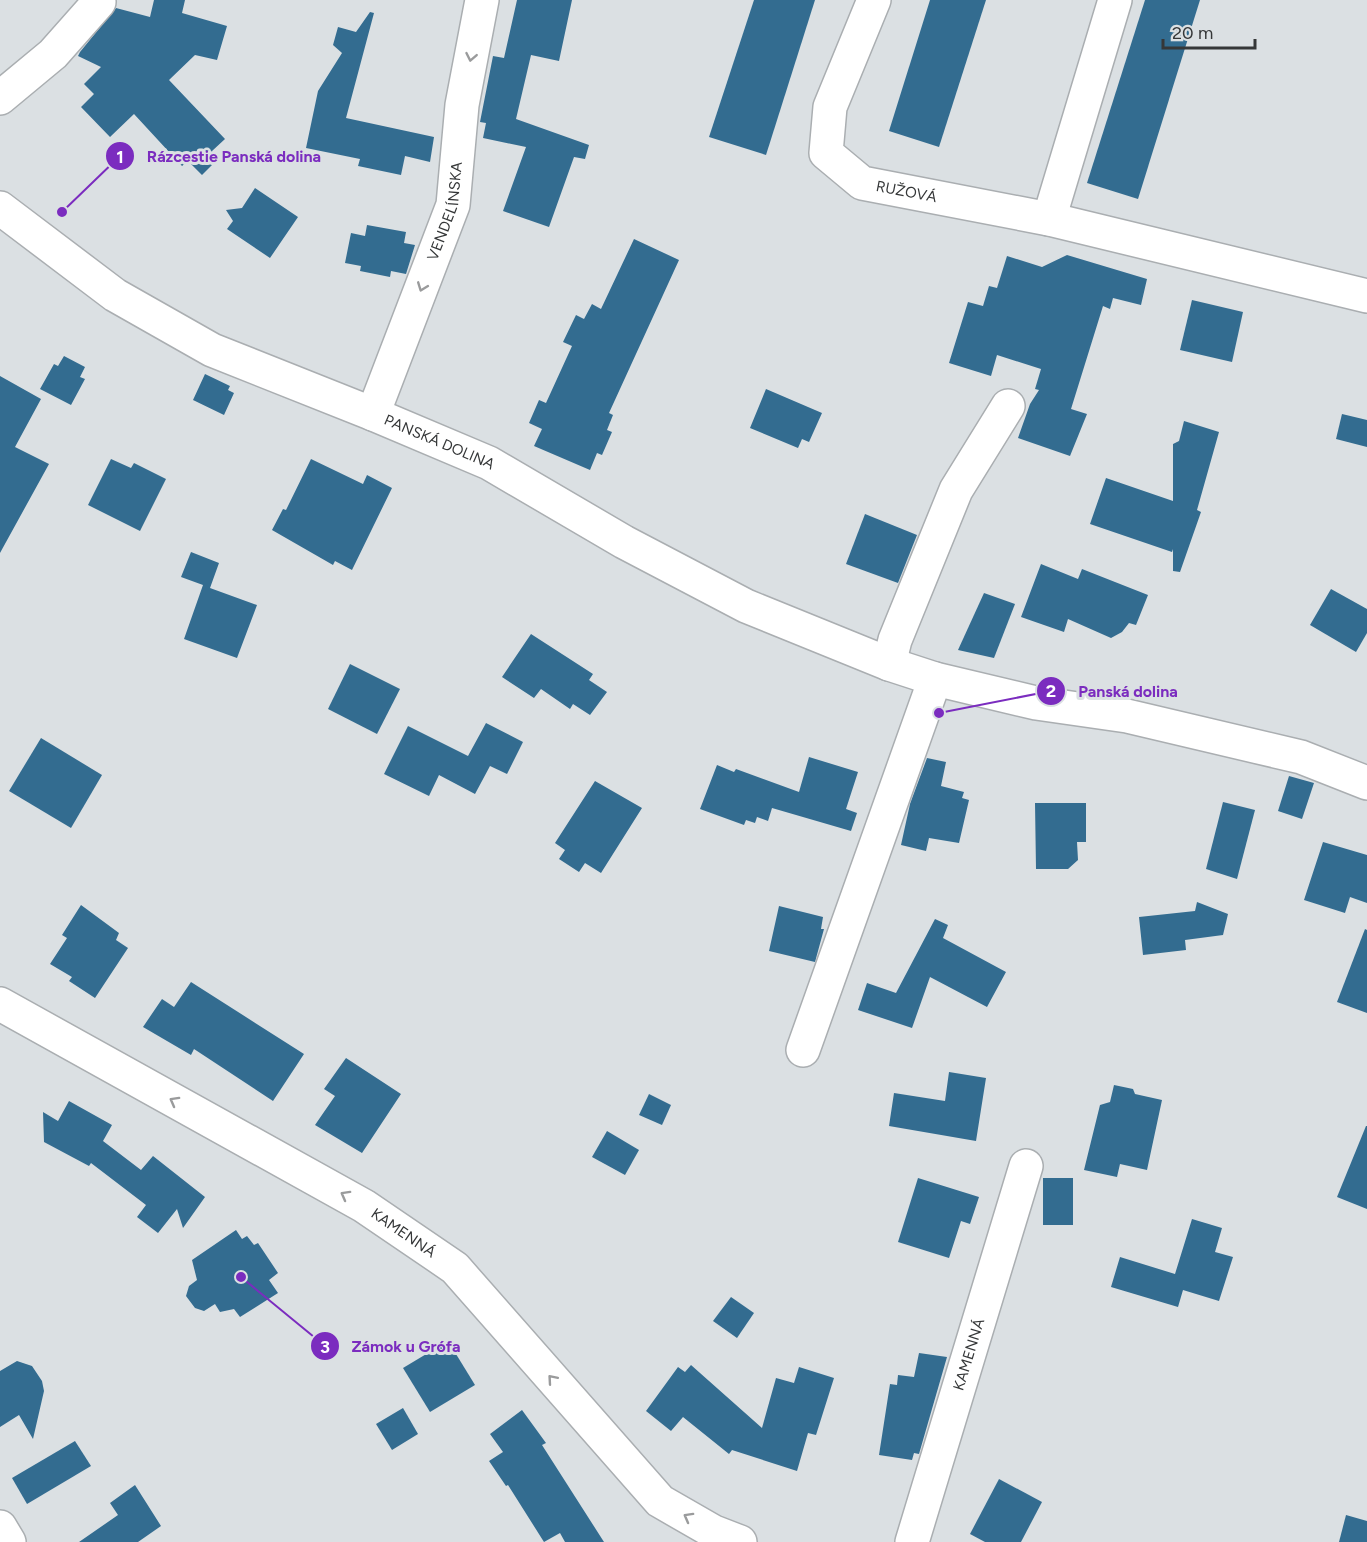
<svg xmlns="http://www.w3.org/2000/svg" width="1367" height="1542" viewBox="0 0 1367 1542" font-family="Figtree,sans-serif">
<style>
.building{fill:#336c90}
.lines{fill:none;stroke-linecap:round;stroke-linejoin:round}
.minor-casing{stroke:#aaaeb1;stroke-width:36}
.minor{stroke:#fff;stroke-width:33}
.oneway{stroke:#9a9b9c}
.labels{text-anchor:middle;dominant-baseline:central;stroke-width:6;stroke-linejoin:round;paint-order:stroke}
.street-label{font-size:15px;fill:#353738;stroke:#dbe0e3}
.leader{fill:none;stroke:#7b2cbf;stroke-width:2}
.callout-dot{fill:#7b2cbf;stroke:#dbe0e3;stroke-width:2}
.mark-label{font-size:18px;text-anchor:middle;font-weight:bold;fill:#fff}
.callout-label{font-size:16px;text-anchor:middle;font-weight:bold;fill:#7b2cbf;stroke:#dbe0e3;stroke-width:6;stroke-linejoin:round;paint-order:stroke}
</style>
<rect width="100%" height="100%" fill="#dbe0e3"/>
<!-- building -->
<g class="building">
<path d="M154,0H185L182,13L227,26L217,60L195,55L169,80L225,139L212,151L219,158L202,175L188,161L182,166L134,114L110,137L81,107L94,94L84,84L101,67L78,56L80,52L116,8L150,17Z"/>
<path d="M517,0H572L559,61L531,55L516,119L589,145L585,159L574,157L549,227L503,211L526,147L483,138L486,123L480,122L493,56L504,58Z"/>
<path d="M754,0H815L766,155L709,137Z"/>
<path d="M930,0H986L939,147L889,131Z"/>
<path d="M1145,0H1200L1138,199L1087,183Z"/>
<path d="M370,12L374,13L346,118L434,137L430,162L405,156L401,175L358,166L360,159L306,148L318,91L342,53L333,45L338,27L356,32Z"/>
<path d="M255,188L298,217L270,258L227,229L233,221L226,210L242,208Z"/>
<path d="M367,225L406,232L404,243L415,245L406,274L391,271L390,277L360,271L361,266L345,263L351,233L365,236Z"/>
<path d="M634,239L679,260L609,413L613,415L607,430L612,432L602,455L597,453L590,470L534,446L542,429L529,423L539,400L546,403L572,346L563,342L576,315L584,319L592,304L601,309Z"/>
<path d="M1067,255L1147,279L1141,305L1113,298L1110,309L1103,306L1071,409L1087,414L1070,456L1018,438L1030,404L1039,390L1035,389L1041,369L997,355L991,376L949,363L968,302L983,306L989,286L997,288L1007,256L1042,267Z"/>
<path d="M1192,300L1243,312L1232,362L1180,350Z"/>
<path d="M64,356L85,367L80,377L85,379L71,405L40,389L54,364L58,366Z"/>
<path d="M205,374L230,386L228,390L234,393L224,415L193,400Z"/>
<path d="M0,376L41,399L15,447L49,464L0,553Z"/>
<path d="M766,389L822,413L809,442L802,439L798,448L750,428Z"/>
<path d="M1342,414L1367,420V447L1336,439Z"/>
<path d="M1184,421L1219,432L1197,510L1201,512L1180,572L1173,571V549L1172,552L1090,524L1106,478L1173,501V444L1179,441Z"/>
<path d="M111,459L131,468L134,463L166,479L140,531L88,505Z"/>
<path d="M311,459L363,484L367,475L392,488L352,570L335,561L333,565L272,530L283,509L286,510Z"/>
<path d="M865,514L917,535L898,583L846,564Z"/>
<path d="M191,552L219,563L210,588L257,605L237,658L184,639L203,585L181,577Z"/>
<path d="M1041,564L1078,579L1082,569L1148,595L1136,625L1129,623L1122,632L1111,638L1068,619L1064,632L1021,617Z"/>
<path d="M1331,589L1367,609V633L1356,652L1310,625Z"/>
<path d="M984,593L1015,604L994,658L958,650Z"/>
<path d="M531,634L593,674L589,680L607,692L590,715L573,704L570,709L541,689L534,698L502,677Z"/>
<path d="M350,664L400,689L377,734L328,709Z"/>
<path d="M486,723L523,742L507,774L490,766L475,794L439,775L429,796L384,774L408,726L468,756Z"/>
<path d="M41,738L102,775L71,828L9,791Z"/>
<path d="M809,757L858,772L846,809L857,813L851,831L772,808L768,821L757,817L755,823L746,820L744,825L700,809L717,765L734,772L736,769L799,792Z"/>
<path d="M927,758L946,762L941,786L964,792L962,798L969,800L959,843L929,838L926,851L901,845L910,804Z"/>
<path d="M1289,776L1314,783L1302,819L1278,811Z"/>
<path d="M595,781L642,808L601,873L585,863L579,872L559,859L565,850L555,843Z"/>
<path d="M1223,802L1255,810L1237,879L1206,869Z"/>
<path d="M1035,803H1086V842H1077L1078,860L1068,869H1036Z"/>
<path d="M1323,842L1367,855V903L1350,897L1345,913L1304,900Z"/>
<path d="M1197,902L1228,914L1223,935L1185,940L1186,950L1143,955L1139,917L1195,911Z"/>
<path d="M81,905L119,933L116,940L128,948L95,998L69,981L72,977L50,964L67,938L62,935Z"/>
<path d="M779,906L823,917L821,929H824L815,962L769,951Z"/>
<path d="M935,919L948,925L943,938L1006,972L987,1007L930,977L912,1028L858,1010L867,983L896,993Z"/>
<path d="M1365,929L1367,930V1013L1337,1002Z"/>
<path d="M191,982L304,1054L273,1101L194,1049L191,1055L143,1027L162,999L174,1007Z"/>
<path d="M346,1058L401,1094L362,1153L315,1125L335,1096L324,1089Z"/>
<path d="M949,1072L986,1078L976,1141L889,1126L894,1093L945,1101Z"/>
<path d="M1114,1085L1133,1089L1135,1094L1162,1100L1147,1170L1120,1164L1117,1177L1084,1170L1100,1105L1110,1102Z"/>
<path d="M649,1094L671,1105L662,1125L639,1115Z"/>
<path d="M69,1101L112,1125L103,1141L141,1170L153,1156L205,1197L183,1228L177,1209L158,1233L137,1217L146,1205L91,1163L89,1166L44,1142L43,1112L58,1121Z"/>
<path d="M1366,1126H1367V1209L1337,1197Z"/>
<path d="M607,1131L639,1150L625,1175L592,1157Z"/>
<path d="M918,1178L979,1197L970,1224L961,1221L949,1258L898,1242Z"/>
<rect x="1043" y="1178" width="30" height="47"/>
<path d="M1192,1219L1222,1228L1215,1252L1233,1257L1219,1301L1183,1290L1178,1307L1111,1287L1120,1257L1175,1274Z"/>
<path d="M236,1230L242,1239L247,1236L254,1245L258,1243L278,1273L269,1280L278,1293L240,1317L234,1309L220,1312L215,1304L204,1311L195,1308L186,1296L189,1286L197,1280L192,1260Z"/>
<path d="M731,1297L754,1313L737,1338L713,1321Z"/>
<path d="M448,1341L475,1385L430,1412L403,1368Z"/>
<path d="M919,1353L947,1357L919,1454L914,1453L912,1460L879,1455L890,1384L897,1385L898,1375L914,1377Z"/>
<path d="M17,1361L32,1366L42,1381L44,1391L33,1439L19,1415L0,1427V1371Z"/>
<path d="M691,1365L762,1428L776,1378L794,1383L799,1367L834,1378L816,1435L808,1433L797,1471L732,1450L729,1454L683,1417L671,1431L646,1411L678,1367L685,1372Z"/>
<path d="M403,1408L418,1434L392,1450L376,1424Z"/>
<path d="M522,1410L546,1443L542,1445L604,1542H565L560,1533L544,1542L508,1485L506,1486L489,1461L503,1452L490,1434Z"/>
<path d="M75,1441L91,1466L27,1504L12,1478Z"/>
<path d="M999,1479L1042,1502L1021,1542H985L970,1534Z"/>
<path d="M135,1485L161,1526L138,1542H79L118,1515L110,1503Z"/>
<path d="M1346,1515L1367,1521V1542H1339Z"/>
</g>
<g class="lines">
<defs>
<g id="minor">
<path id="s1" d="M874,0L830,107L826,153L862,183L1049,219L1367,296"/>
<path d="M0,98L53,54L99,2"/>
<path id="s2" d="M0,208L115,295L212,350L373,414L489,463L624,542L746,606L889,664L935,679L1036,703L1127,716L1301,757L1367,783"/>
<path d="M1049,219L1115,0"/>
<path id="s3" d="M373,414L453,205L462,105L482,0"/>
<path d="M889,664L895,640L956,490L1008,406"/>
<path id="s4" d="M0,1004L364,1206L455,1268L660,1501L714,1532L740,1542"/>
<path d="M803,1050L935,679"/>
<path d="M0,1527L9,1542"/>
<path id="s5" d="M912,1542L1026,1166"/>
</g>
</defs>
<!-- minor casing -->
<use href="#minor" class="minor-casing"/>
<!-- minor -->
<use href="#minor" class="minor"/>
</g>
<!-- one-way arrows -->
<defs><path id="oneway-chevron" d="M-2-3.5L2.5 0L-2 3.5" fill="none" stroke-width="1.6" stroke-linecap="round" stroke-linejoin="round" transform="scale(1.5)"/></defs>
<g class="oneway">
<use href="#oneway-chevron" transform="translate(471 57) rotate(101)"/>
<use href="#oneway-chevron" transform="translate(422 287) rotate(111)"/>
<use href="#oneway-chevron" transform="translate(174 1101) rotate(-151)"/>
<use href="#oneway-chevron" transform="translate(345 1195) rotate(-151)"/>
<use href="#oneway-chevron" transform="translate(552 1379) rotate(-131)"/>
<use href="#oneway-chevron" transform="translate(688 1517) rotate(-151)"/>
</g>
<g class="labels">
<!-- street labels -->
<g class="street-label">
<text stroke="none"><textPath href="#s1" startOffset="254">RUŽOVÁ</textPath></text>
<text stroke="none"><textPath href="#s3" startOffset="216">VENDELÍNSKA</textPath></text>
<text stroke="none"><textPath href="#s2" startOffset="501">PANSKÁ DOLINA</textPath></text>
<text stroke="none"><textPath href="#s4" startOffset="464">KAMENNÁ</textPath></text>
<text stroke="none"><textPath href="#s5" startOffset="196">KAMENNÁ</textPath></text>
</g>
</g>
<!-- callouts -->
<path class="leader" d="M62 212L120 156M939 713L1051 691M241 1277L325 1346"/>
<g class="callout-dot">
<circle cx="62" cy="212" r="6"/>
<circle cx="939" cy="713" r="6"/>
<circle cx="241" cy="1277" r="6"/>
<circle cx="120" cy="156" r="15"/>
<circle cx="1051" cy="691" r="15"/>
<circle cx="325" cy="1346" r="15"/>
</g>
<g class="mark-label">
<text x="120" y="163">1</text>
<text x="1051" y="697">2</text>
<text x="325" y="1353">3</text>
</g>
<g class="callout-label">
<text x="234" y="162">Rázcestie Panská dolina</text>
<text x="1128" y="697">Panská dolina</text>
<text x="406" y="1352">Zámok u Grófa</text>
</g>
<!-- scale -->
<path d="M1163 39v9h92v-9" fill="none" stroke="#353738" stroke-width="3"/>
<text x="1172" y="39" font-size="18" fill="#353738" stroke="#dbe0e3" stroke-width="4.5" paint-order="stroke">20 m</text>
</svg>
